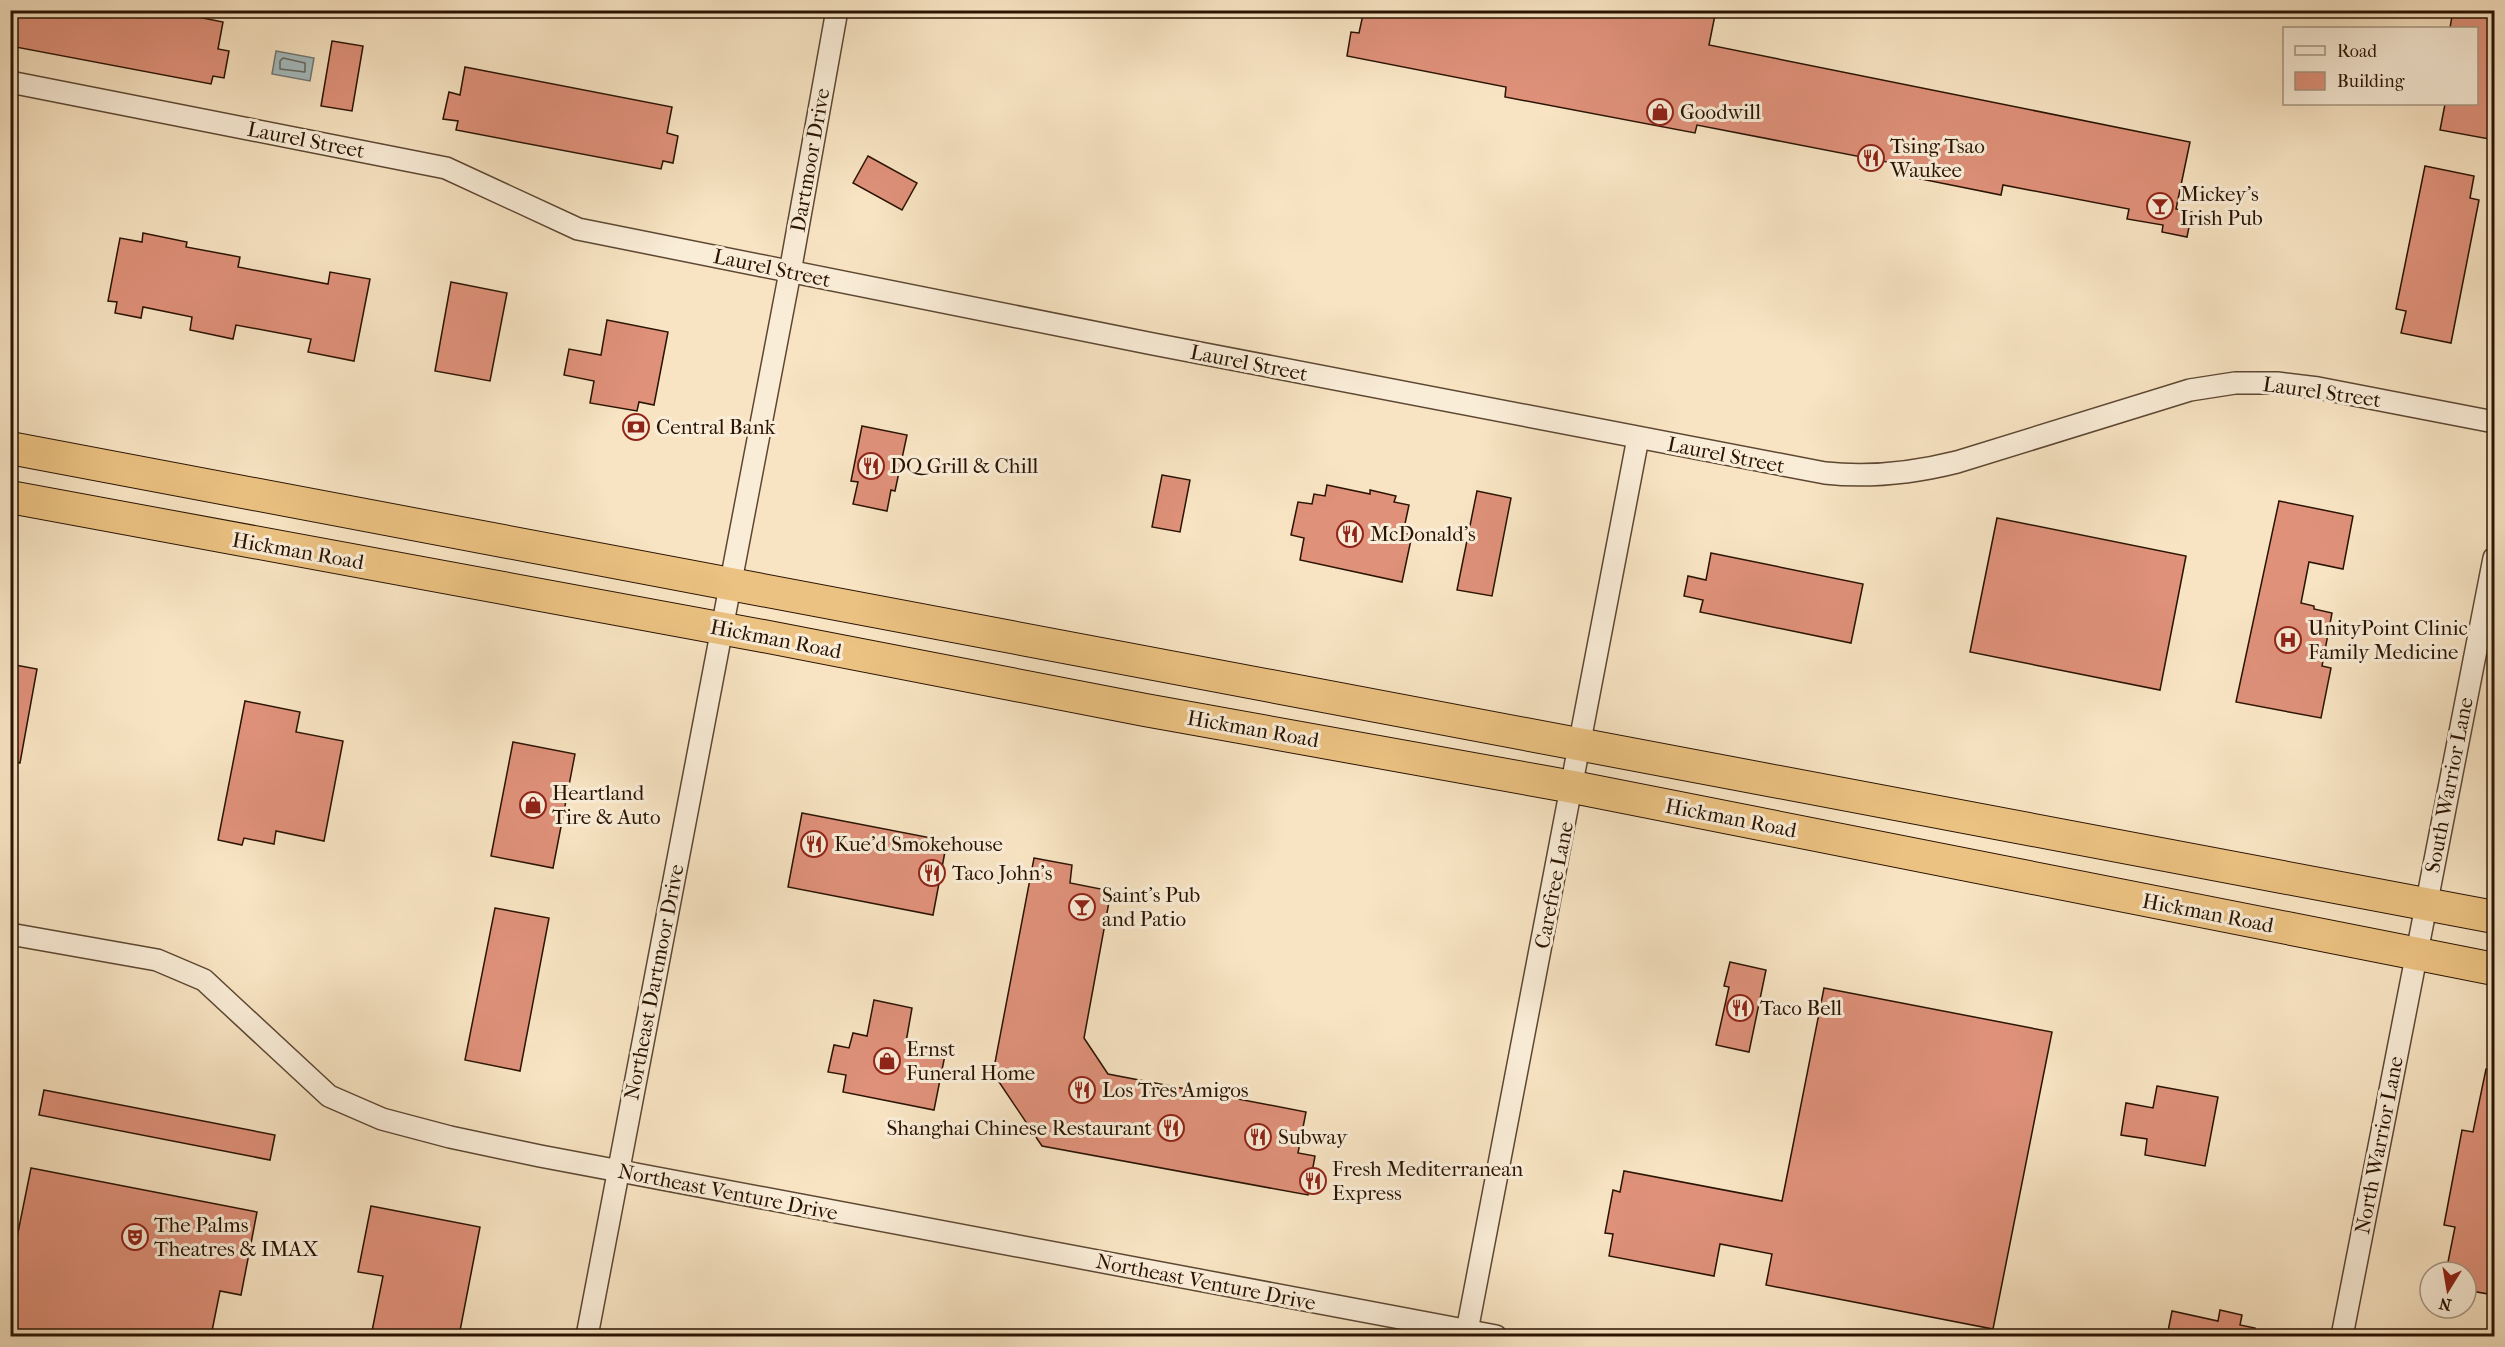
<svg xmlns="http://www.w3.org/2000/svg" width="2505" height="1347" viewBox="0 0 2505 1347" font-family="'IM FELL French Canon',serif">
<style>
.water{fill:#a3bbbf;stroke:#727873;stroke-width:1.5}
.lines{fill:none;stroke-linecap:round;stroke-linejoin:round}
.shore{stroke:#666760;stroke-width:1.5}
.building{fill:#df917a;stroke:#291302;stroke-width:1.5}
.minor-casing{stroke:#5d4732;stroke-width:24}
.highway-casing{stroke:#291302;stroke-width:34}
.minor{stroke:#faedd8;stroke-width:21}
.highway{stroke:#ecc282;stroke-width:32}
.labels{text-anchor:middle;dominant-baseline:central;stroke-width:6;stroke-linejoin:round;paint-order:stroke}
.poi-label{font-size:21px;fill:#291302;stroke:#faedd8;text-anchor:start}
.street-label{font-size:21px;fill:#291302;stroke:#faedd8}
</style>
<rect width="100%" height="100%" fill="#f8e4c3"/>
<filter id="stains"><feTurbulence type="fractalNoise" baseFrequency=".00333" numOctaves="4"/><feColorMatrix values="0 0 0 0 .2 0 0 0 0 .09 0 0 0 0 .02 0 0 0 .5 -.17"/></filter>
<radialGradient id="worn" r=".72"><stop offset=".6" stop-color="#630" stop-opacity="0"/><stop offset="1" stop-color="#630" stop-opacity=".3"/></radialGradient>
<!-- water -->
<path class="water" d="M276,51L314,58L310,81L272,74Z"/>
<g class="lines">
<!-- shore -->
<path class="shore" d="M283,58L305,63V72L280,69V61Z"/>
</g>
<!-- building -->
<g class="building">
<path d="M10,10H163L223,22L218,49L229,51L224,78L213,76L211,84L10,46Z"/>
<path d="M1364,10H1716L1709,45L2190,142L2176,209L2192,212L2187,237L2162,232L2163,225L2127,219L2129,209L2003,185L2001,195L1901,175L1903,165L1697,125L1695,133L1505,97L1506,87L1347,56L1351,32L1359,33Z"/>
<path d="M2453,10H2494V112L2489,139L2440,130L2445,104H2476V28H2450Z"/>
<path d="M332,41L363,46L352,111L321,106Z"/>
<path d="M465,67L672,107L667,133L678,136L673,163L663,161L661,169L456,130L458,121L443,119L449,92L460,95Z"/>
<path d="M868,156L917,183L902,210L853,183Z"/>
<path d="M2425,166L2474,176L2470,198L2479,200L2451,343L2401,333L2406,311L2396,309Z"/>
<path d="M143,233L187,242L186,247L240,257L238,267L328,284L330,272L370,279L354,361L308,352L311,339L236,325L233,339L190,330L192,317L143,307L141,318L115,313L117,302L108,301L120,238L142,242Z"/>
<path d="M451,282L507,293L490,381L435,371Z"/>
<path d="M607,320L668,332L654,405L639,402L637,411L590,403L594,381L564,375L569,349L601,355Z"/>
<path d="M862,426L907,435L895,491L891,490L887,511L853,504L858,482L851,481Z"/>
<path d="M1162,475L1190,480L1180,532L1152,527Z"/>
<path d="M1327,485L1370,494V490L1396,496L1394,502L1409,505L1403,533L1412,535L1402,582L1300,560L1304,538L1291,535L1298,502L1312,504L1314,494L1325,496Z"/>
<path d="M1477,491L1511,498L1492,596L1457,590Z"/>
<path d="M2279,501L2353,516L2343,569L2309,562L2301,603L2314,606V609L2332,613L2322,666L2331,668L2321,718L2236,702Z"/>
<path d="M1997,518L2186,556L2160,690L1970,652Z"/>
<path d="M1711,553L1863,584L1851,643L1700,612L1703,600L1684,596L1688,576L1706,580Z"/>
<path d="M10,664L37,669L20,763L10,762Z"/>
<path d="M245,701L300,712L296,732L343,741L324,841L276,831L274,844L244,838L242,845L218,840Z"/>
<path d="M513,742L575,754L553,868L491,856Z"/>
<path d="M802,813L947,841L933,915L788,887Z"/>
<path d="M1034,858L1072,865L1070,883L1111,891L1084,1038L1108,1074L1306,1112L1298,1153L1315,1156L1308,1195L1042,1146L993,1073Z"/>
<path d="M495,908L549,918L520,1071L465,1060Z"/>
<path d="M1730,962L1766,970L1749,1052L1716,1045L1729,987L1724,986Z"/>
<path d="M1824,988L2052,1032L1993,1329L1766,1285L1772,1254L1720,1244L1714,1276L1609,1256L1613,1234L1605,1233L1613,1190L1620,1192L1624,1171L1782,1201Z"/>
<path d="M874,1000L912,1008L906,1042L946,1050L934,1110L843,1092L846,1075L828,1072L834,1045L849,1048L853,1033L867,1036Z"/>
<path d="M2486,1069L2494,1070V1295L2466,1290V1272H2446L2455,1227L2444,1225L2462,1130L2473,1132Z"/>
<path d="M2157,1086L2218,1097L2205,1166L2145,1155L2147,1139L2121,1135L2126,1103L2153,1108Z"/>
<path d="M44,1090L275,1135L270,1160L39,1115Z"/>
<path d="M31,1168L257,1212L241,1295L220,1291L211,1336H10V1272Z"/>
<path d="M371,1206L480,1227L459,1336H371L383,1276L358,1272Z"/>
<path d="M2220,1310L2242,1315L2240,1325L2255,1328L2254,1336H2167L2172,1311L2218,1321Z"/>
</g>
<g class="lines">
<defs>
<g id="minor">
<path d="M10,82L446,168L578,229L1153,344L1825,473C1870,478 1913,473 1957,462L2190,390L2235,383H2277L2318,388L2494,422"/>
<path d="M10,934L157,960L204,980L329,1096L382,1119L450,1137L540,1156L1496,1336"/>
<path d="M1467,1331L1638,438"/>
<path d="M587,1336L790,272L837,10"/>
<path d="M2342,1336L2494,558"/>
</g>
<g id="highway">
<path d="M10,448L2494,917"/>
<path d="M10,497L763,636L1145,710L1573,787L2494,969"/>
</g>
</defs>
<!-- minor casing -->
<use href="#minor" class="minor-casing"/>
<!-- highway casing -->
<use href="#highway" class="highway-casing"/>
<!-- minor -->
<use href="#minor" class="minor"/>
<!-- highway -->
<use href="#highway" class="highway"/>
</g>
<!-- icons -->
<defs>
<symbol id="shop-ring" viewBox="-11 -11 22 22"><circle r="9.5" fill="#faedd8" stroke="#8f2418" stroke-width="1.5"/><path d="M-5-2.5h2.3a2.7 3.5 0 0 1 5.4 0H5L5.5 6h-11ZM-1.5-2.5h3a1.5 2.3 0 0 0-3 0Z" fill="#8f2418"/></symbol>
<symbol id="restaurant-ring" viewBox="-11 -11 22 22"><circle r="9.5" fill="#faedd8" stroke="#8f2418" stroke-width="1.5"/><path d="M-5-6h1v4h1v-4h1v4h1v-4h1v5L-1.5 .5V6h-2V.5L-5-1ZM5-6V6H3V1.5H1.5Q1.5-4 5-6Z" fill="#8f2418"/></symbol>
<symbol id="bar-ring" viewBox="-11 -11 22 22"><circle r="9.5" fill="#faedd8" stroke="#8f2418" stroke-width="1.5"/><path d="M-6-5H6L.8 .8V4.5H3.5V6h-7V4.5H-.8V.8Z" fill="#8f2418"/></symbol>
<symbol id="bank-ring" viewBox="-11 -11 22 22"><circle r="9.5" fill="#faedd8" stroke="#8f2418" stroke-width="1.5"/><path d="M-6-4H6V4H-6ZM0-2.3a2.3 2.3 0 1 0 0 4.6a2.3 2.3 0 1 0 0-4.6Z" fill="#8f2418"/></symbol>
<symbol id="hospital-ring" viewBox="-11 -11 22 22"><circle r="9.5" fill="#faedd8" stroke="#8f2418" stroke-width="1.5"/><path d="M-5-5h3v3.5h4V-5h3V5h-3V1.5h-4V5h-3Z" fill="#8f2418"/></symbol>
<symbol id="theatre-ring" viewBox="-11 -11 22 22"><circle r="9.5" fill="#faedd8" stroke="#8f2418" stroke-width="1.5"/><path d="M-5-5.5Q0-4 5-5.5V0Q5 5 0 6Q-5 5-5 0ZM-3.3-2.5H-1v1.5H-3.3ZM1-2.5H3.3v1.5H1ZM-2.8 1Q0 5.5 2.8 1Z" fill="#8f2418"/></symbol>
</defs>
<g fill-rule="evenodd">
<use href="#shop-ring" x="1645" y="97" width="30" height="30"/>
<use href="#restaurant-ring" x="1856" y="143" width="30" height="30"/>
<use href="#bar-ring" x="2145" y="191" width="30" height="30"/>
<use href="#bank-ring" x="621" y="412" width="30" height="30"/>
<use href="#restaurant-ring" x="856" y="451" width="30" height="30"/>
<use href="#restaurant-ring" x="1335" y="519" width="30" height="30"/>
<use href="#hospital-ring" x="2273" y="625" width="30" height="30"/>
<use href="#shop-ring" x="518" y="790" width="30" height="30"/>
<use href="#restaurant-ring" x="799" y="829" width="30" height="30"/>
<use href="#restaurant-ring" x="917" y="858" width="30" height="30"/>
<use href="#bar-ring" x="1067" y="892" width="30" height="30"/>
<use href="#restaurant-ring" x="1725" y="993" width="30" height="30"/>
<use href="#shop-ring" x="872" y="1046" width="30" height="30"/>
<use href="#restaurant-ring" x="1067" y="1075" width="30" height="30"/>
<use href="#restaurant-ring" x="1156" y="1113" width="30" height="30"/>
<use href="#restaurant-ring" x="1243" y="1122" width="30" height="30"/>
<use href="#restaurant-ring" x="1298" y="1166" width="30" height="30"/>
<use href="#theatre-ring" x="120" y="1222" width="30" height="30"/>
</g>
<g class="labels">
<!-- poi labels -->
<g class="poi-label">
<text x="1680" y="112">Goodwill</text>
<text x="1890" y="146">Tsing Tsao<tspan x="1890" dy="24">Waukee</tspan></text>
<text x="2180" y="194">Mickey's<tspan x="2180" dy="24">Irish Pub</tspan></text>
<text x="656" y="427">Central Bank</text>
<text x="890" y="466">DQ Grill &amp; Chill</text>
<text x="1370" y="534">McDonald's</text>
<text x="2308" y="628">UnityPoint Clinic<tspan x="2308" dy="24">Family Medicine</tspan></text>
<text x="552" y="793">Heartland<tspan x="552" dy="24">Tire &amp; Auto</tspan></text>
<text x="834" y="844">Kue'd Smokehouse</text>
<text x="952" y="873">Taco John's</text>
<text x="1102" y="895">Saint's Pub<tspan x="1102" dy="24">and Patio</tspan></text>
<text x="1760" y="1008">Taco Bell</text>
<text x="906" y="1049">Ernst<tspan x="906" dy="24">Funeral Home</tspan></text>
<text x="1102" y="1090">Los Tres Amigos</text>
<text x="1152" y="1128" text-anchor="end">Shanghai Chinese Restaurant</text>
<text x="1278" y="1137">Subway</text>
<text x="1332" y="1169">Fresh Mediterranean<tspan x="1332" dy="24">Express</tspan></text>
<text x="154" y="1225">The Palms<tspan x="154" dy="24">Theatres &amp; IMAX</tspan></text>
</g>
<!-- street labels -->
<g class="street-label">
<text transform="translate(306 140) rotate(11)">Laurel Street</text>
<text transform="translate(810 160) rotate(-80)">Dartmoor Drive</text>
<text transform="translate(772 268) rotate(12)">Laurel Street</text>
<text transform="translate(1249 363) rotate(11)">Laurel Street</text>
<text transform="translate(2322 392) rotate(8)">Laurel Street</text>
<text transform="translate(1726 455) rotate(11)">Laurel Street</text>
<text transform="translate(298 551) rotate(10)">Hickman Road</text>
<text transform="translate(776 639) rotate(11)">Hickman Road</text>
<text transform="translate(1253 729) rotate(10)">Hickman Road</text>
<text transform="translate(2449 785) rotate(-79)">South Warrior Lane</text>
<text transform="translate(1731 818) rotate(11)">Hickman Road</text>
<text transform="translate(1554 885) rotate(-79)">Carefree Lane</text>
<text transform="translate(2208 913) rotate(11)">Hickman Road</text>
<text transform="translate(654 982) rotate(-79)">Northeast Dartmoor Drive</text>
<text transform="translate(2379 1145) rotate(-79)">North Warrior Lane</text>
<text transform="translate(728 1192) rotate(11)">Northeast Venture Drive</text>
<text transform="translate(1206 1282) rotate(11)">Northeast Venture Drive</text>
</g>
</g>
<!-- margin -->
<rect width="2505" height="1347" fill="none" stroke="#f8e4c3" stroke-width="36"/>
<rect x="12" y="12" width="2481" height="1323" fill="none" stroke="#291302" stroke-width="3"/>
<rect x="18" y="18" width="2469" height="1311" fill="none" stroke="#291302" stroke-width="1.5"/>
<!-- legend -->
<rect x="2283" y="27" width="195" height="78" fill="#faedd8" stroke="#a69682" stroke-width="1.5"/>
<rect x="2295" y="46" width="30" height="9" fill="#faedd8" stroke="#a69682" stroke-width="1.5"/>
<text x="2337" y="57" font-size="18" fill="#291302">Road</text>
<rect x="2295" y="72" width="30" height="18" fill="#df917a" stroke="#a69682" stroke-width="1.5"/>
<text x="2337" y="87" font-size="18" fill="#291302">Building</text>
<!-- north arrow -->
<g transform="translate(2448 1290) rotate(191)"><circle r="28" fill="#faedd8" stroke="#a69682" stroke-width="1.5"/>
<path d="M0-4.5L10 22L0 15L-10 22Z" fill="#8f2418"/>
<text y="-9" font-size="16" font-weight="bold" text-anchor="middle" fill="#291302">N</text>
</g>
<rect width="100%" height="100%" filter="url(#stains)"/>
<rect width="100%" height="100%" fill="url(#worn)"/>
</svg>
